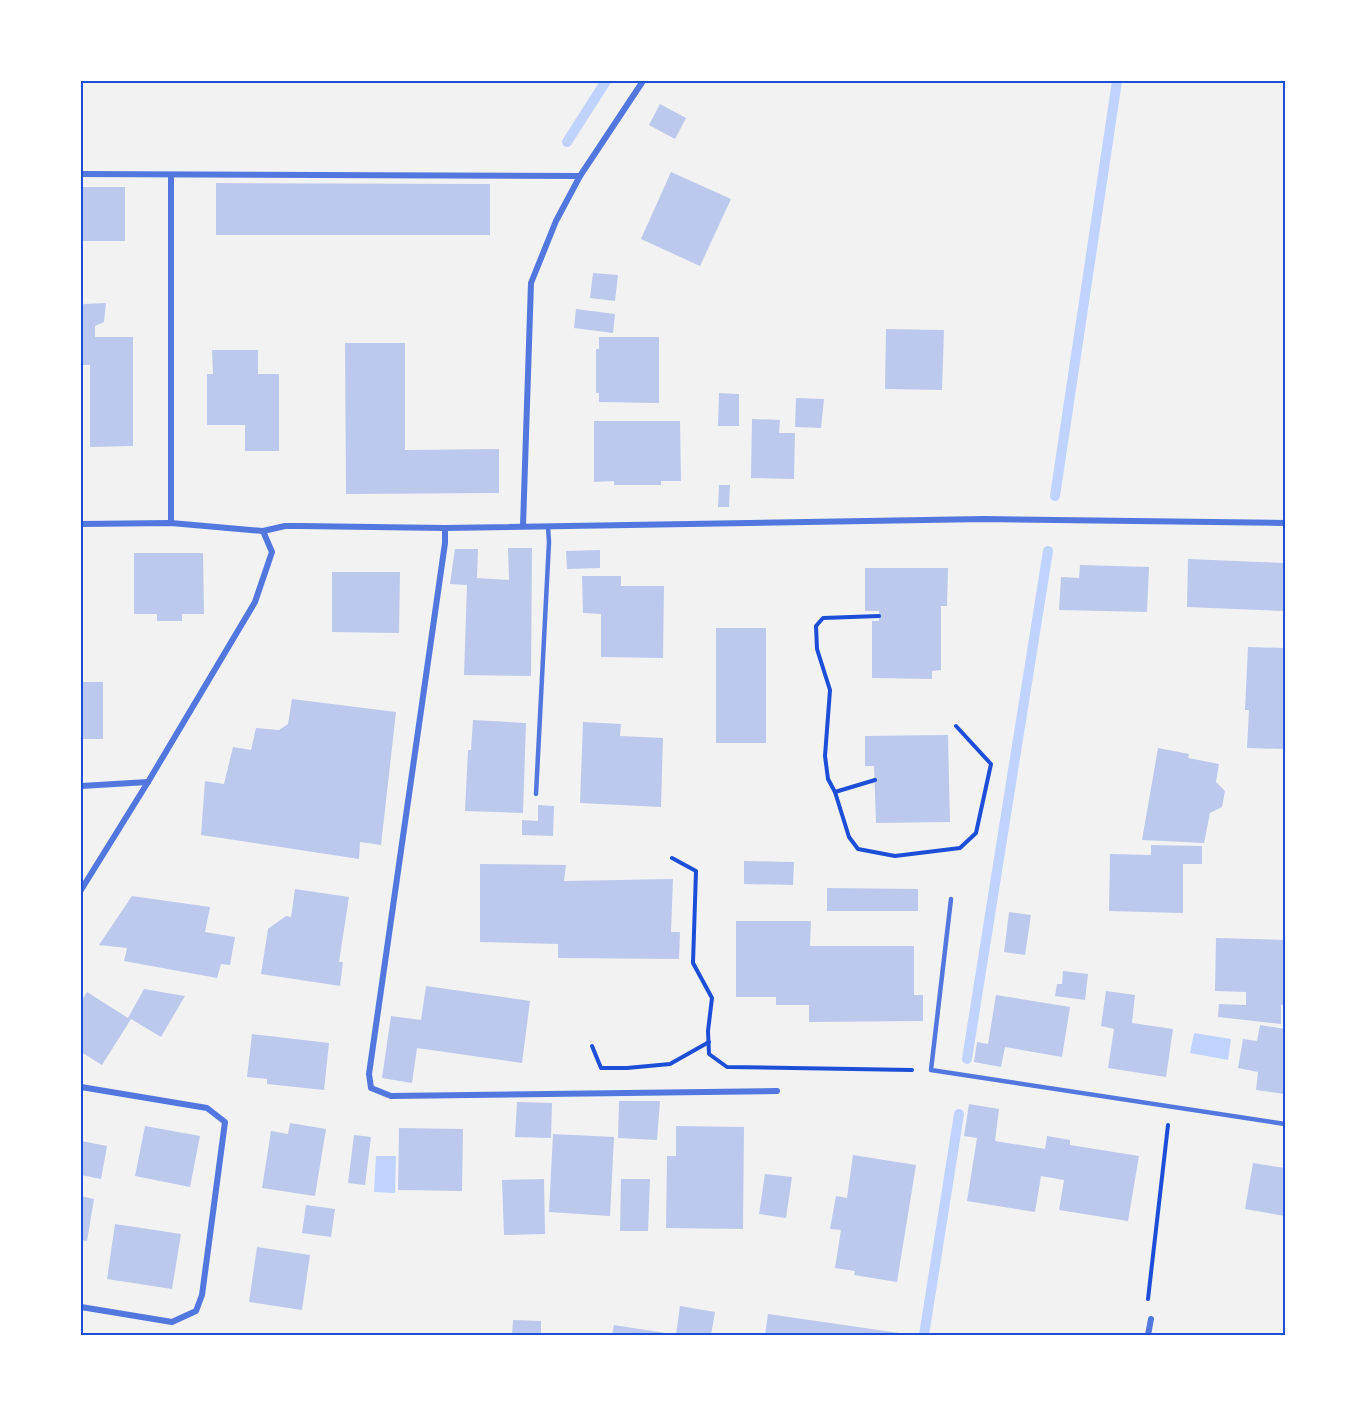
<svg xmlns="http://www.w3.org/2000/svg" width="1366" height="1416" font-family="'Source Sans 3',sans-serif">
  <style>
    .water { fill: #bfd3fe }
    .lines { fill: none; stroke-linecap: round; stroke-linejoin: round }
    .stream { stroke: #bfd3fe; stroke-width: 10 }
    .building { fill: #bdc9ec }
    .path { stroke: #1d4ed8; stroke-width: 4 }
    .service { stroke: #5277de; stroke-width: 4.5 }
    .minor { stroke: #5277de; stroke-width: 6 }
    .neatline { fill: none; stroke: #1d4ed8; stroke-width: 2 }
  </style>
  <rect width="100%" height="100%" fill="#f2f2f2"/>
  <g class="water">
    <polygon points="1194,1033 1231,1039 1228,1060 1190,1053"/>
    <polygon points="376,1156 396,1156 395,1193 374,1192"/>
  </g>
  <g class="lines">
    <g class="stream">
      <polyline points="567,142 606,81"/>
      <polyline points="1055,496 1117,81"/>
      <polyline points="967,1059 1048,551"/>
      <polyline points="924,1335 959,1114"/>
    </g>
  </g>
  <g class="building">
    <polygon points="660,104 686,118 675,139 649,125"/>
    <polygon points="671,172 731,199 700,266 641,239"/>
    <polygon points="216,183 490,184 490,235 216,235"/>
    <rect x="81" y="187" width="44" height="54"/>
    <polygon points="593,273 618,275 615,301 590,298"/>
    <polygon points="106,303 104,322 95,326 95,337 133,337 133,446 90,447 90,365 81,365 81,307 84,304"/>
    <polygon points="576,309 615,314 613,333 574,328"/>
    <polygon points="886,329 944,330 942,390 885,389"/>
    <polygon points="599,337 659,337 659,403 599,402 599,393 596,393 596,349 599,349"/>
    <polygon points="345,343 405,343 405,450 499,449 499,493 346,494"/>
    <polygon points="212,350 258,350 258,374 279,374 279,451 245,451 245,425 207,425 207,374 213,374"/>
    <polygon points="719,393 739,394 739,426 718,426"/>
    <polygon points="796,398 824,399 821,428 795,427"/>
    <polygon points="752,419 780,420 779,433 795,433 794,479 751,478"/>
    <polygon points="594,421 680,421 681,481 661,481 661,485 614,485 614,481 594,482"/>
    <polygon points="719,485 730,485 729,507 718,507"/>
    <polygon points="508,548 532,548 531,676 464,675 467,585 450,584 455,549 478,549 477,578 509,580"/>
    <polygon points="600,550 600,568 567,569 566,551"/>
    <polygon points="134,553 203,553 204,614 182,614 182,621 157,621 157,614 134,614"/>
    <polygon points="1188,559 1285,563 1285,611 1187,607"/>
    <polygon points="1080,565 1149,567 1147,612 1059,610 1061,577 1079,578"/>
    <polygon points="865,568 948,568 947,606 941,606 941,670 932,671 932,679 872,678 872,621 879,621 879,611 865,611"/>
    <polygon points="332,572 400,572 399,633 332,632"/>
    <polygon points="582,576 621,576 621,586 664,586 663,658 601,657 601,614 583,613"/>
    <rect x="716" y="628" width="50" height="115"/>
    <polygon points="1248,647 1285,648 1285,749 1247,748 1249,710 1245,710"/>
    <rect x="81" y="682" width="22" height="57"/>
    <polygon points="292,699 396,712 381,845 360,842 359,859 201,835 205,781 224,784 233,747 251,750 256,728 279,730 288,724"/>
    <polygon points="473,720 526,723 523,813 465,811 468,750 471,750"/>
    <polygon points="583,722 621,724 620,736 663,738 661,807 580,803"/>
    <polygon points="948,735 950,822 876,823 874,766 865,766 865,736"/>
    <polygon points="1158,748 1189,754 1188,758 1219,764 1216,782 1225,791 1222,807 1210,813 1204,843 1142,840"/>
    <polygon points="538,805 554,806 553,836 522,835 522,820 538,821"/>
    <polygon points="1151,845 1202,846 1202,864 1183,864 1183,913 1109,911 1110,854 1151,855"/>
    <polygon points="744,861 794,862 793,885 744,884"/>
    <polygon points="480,864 566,865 564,881 673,879 671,932 680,932 679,959 558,958 558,944 480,942"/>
    <polygon points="827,888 918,889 918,911 827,911"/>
    <polygon points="295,889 349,897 339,962 343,962 340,986 261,974 268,929 286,916 291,917"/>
    <polygon points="132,896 210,907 205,932 235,937 230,965 221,964 217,978 124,961 127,948 99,945"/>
    <polygon points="1009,912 1031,915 1025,955 1004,952"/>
    <polygon points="736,921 811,921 810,946 914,946 914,995 923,995 923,1021 809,1022 809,1005 776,1005 776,997 736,997"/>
    <polygon points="1216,938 1285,940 1285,1005 1281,1005 1281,1024 1218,1017 1219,1004 1246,1005 1246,992 1215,991"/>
    <polygon points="1063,971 1088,974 1085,1000 1055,996 1057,984 1062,984"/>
    <polygon points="426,986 530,1001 522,1063 417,1048 412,1083 382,1078 391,1016 421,1020"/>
    <polygon points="144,989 185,996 161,1037 131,1019 102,1065 81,1052 81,1002 87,992 128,1018"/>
    <polygon points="1106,991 1135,995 1132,1023 1173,1029 1166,1077 1108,1068 1114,1029 1101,1026"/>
    <polygon points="996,995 1070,1007 1062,1057 1005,1047 1001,1067 974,1062 977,1042 988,1044"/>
    <polygon points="1260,1025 1285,1029 1285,1094 1256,1090 1258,1072 1238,1068 1243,1039 1257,1041"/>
    <polygon points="252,1034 329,1043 324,1090 267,1084 267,1079 247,1077"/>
    <polygon points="619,1101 660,1101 657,1140 618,1138"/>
    <polygon points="517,1102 552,1103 551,1138 515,1137"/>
    <polygon points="969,1104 999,1109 995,1141 1045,1149 1047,1136 1070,1140 1070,1145 1139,1156 1128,1221 1059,1210 1064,1180 1041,1176 1035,1212 967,1201 977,1138 964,1136"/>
    <polygon points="290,1123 326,1129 315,1196 262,1188 271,1131 288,1134"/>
    <polygon points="145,1126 200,1136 190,1187 135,1176"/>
    <polygon points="676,1126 744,1127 743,1229 666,1228 667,1156 676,1156"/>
    <polygon points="399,1128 463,1129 462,1191 398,1190"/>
    <polygon points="553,1134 614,1137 610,1216 549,1212"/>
    <polygon points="354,1135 371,1137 365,1185 348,1183"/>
    <polygon points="81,1141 107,1146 101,1179 81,1175"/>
    <polygon points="853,1155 916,1165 897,1282 854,1275 855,1271 835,1268 841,1230 830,1229 836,1196 847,1198"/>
    <polygon points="1253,1163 1285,1168 1285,1216 1245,1209"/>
    <polygon points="765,1174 792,1177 786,1218 759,1214"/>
    <polygon points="544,1179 545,1234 504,1235 502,1180"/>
    <polygon points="621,1179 650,1179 648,1231 620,1231"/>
    <polygon points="81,1196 94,1199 87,1241 81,1240"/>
    <polygon points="306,1205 335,1209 331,1237 302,1233"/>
    <polygon points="115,1224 181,1234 172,1289 107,1279"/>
    <polygon points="257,1247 310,1255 302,1310 249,1302"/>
    <polygon points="680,1306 715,1312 711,1335 676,1335"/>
    <polygon points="768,1314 906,1334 906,1335 765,1335"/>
    <polygon points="513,1320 541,1321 541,1335 512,1335"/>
    <polygon points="614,1325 672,1334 672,1335 612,1335"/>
  </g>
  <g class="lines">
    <g class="path">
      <polyline points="875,780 835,792 828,779 825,756 830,690 817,649 816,626 823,618 879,616"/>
      <polyline points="835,792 849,837 858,849 895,856 960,848 976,833 991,764 956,726"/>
      <polyline points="672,858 696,871 693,963 712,998 708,1031 709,1054 727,1067 912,1070"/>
      <polyline points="592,1046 601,1068 627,1068 670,1064 709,1042"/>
      <polyline points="1148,1299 1168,1125"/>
    </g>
    <g class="service">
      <polyline points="536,794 549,542 548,527"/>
      <polyline points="951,899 931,1070 1285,1124"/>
    </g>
    <g class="minor">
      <polyline points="81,174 580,176"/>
      <polyline points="171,175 171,523"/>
      <polyline points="81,524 171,523 263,531 285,526 300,526 445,528 984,519 1285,523"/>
      <polyline points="523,526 531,283 556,221 580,176 643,81"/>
      <polyline points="445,528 445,543 369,1074 371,1088 391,1096 777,1091"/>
      <polyline points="81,786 148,782"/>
      <polyline points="81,890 148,782 255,602 272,552 263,531"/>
      <polyline points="81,1087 207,1108 225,1122 202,1295 196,1311 172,1322 81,1307"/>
      <polyline points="1148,1335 1151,1319"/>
    </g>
  </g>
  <rect width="1366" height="1416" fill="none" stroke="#ffffff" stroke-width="165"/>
  <rect x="82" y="82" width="1202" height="1252" class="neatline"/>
</svg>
